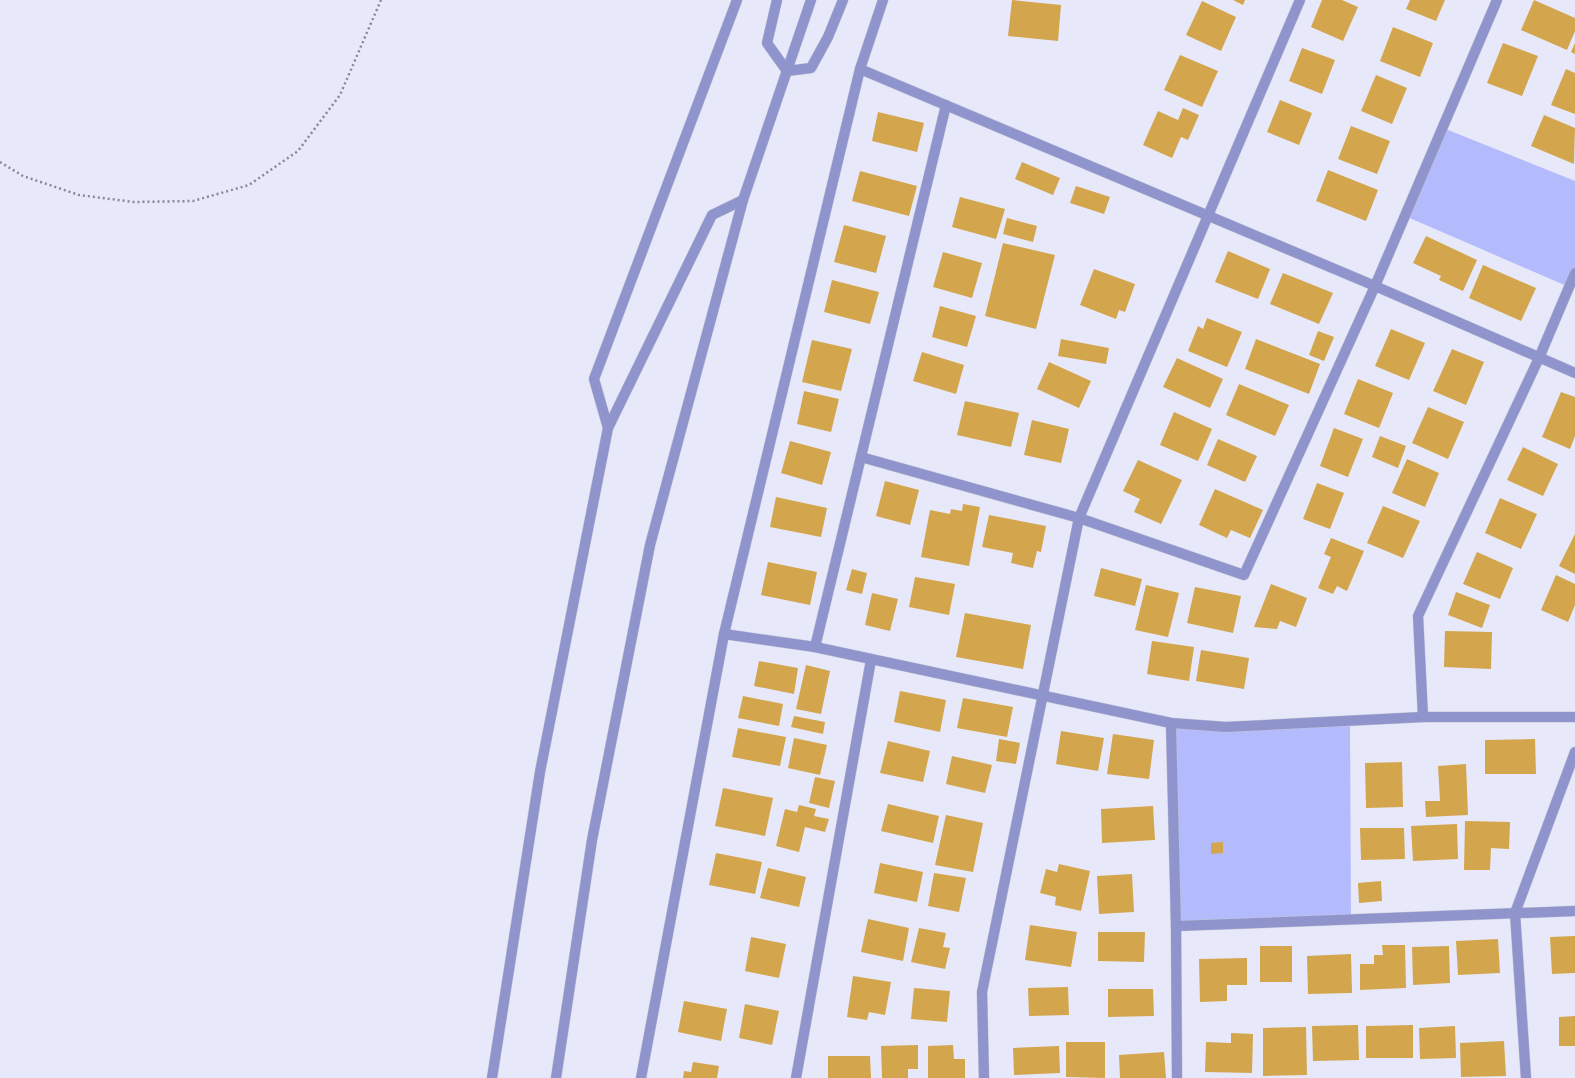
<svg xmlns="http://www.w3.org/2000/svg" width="1575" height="1078" font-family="Raleway,sans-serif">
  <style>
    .green { fill: #b4bbfd }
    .building { fill: #d3a54c }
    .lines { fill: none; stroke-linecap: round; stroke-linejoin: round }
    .minor-casing { stroke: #c2c4d4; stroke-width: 11 }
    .path { stroke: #868894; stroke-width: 2.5; stroke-dasharray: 2 3; stroke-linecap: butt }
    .minor { stroke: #8f95cc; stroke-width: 10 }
  </style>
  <rect width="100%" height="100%" fill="#e7e9fb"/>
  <g class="green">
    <polygon points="1443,128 1575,181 1575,273 1569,287 1405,216"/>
    <polygon points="1350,721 1351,919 1176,926 1171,723"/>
  </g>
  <g class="building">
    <polygon points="1012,0 1061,5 1058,41 1008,36"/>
    <polygon points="1233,0 1245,0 1243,5"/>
    <polygon points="1322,0 1342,0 1358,7 1343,41 1311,27"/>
    <polygon points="1410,0 1445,0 1436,21 1406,9"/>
    <polygon points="1534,0 1575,18 1575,31 1567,50 1521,30"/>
    <polygon points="1202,1 1236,17 1221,51 1186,35"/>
    <polygon points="1393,27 1433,43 1420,77 1380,61"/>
    <polygon points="1503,43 1538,56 1522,96 1487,83"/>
    <polygon points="1575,43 1575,54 1571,52"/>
    <polygon points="1302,48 1335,60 1322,94 1289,81"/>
    <polygon points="1180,55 1218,71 1202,107 1164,90"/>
    <polygon points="1566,69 1575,73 1575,114 1551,105"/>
    <polygon points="1376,75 1407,88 1392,124 1361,111"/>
    <polygon points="1280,100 1312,113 1299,145 1267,132"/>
    <polygon points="1183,108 1199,115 1188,140 1181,137 1172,158 1143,145 1158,111 1178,120"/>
    <polygon points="878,112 924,123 917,152 872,141"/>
    <polygon points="1544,115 1575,128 1574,164 1531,146"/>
    <polygon points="1351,126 1390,141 1377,174 1338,159"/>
    <polygon points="1022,162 1060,178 1053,195 1015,179"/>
    <polygon points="1328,170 1378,190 1366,221 1316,201"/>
    <polygon points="860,171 917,186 909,216 852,201"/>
    <polygon points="1076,186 1110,197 1104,214 1070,203"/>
    <polygon points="960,197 1005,209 996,239 952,227"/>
    <polygon points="1007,218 1037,226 1033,242 1003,234"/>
    <polygon points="844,225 886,236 876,273 834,262"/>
    <polygon points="1426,236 1477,260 1463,291 1439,280 1441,276 1413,263"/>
    <polygon points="1003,243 1055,255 1036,329 985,316"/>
    <polygon points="1228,251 1270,269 1258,299 1215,282"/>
    <polygon points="943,252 982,263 972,298 933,287"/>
    <polygon points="1483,265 1536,288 1521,321 1469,298"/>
    <polygon points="1094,269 1135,284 1125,312 1119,310 1116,319 1080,305"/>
    <polygon points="1283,273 1333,293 1319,324 1270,304"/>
    <polygon points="832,280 879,292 870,324 824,312"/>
    <polygon points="940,306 976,316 967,347 932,337"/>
    <polygon points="1207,318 1242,332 1227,367 1188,351 1198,326 1203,329"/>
    <polygon points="1391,329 1425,343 1409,380 1375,366"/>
    <polygon points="1318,331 1334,337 1324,361 1309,355"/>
    <polygon points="1061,339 1109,348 1106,364 1058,356"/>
    <polygon points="1256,339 1320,364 1309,394 1245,369"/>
    <polygon points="812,340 852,349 841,391 802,382"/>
    <polygon points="1452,349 1484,362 1466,405 1433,391"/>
    <polygon points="922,352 964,365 956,394 913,381"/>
    <polygon points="1177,358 1223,379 1210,408 1163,387"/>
    <polygon points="1049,362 1091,381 1079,408 1037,389"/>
    <polygon points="1358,379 1393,393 1379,428 1344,414"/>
    <polygon points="1239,384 1289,405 1275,436 1226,415"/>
    <polygon points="804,391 839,399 831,432 797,424"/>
    <polygon points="1561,392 1575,397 1575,436 1570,449 1542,437"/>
    <polygon points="965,401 1019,413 1011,447 957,435"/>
    <polygon points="1428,407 1464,422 1448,459 1412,443"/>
    <polygon points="1174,412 1212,429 1198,461 1160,445"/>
    <polygon points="1032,420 1069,429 1061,463 1024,455"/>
    <polygon points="1334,428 1363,439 1348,477 1320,466"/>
    <polygon points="1380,436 1406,446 1398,468 1372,457"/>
    <polygon points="1218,439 1257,456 1245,482 1207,465"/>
    <polygon points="790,441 831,452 822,485 781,473"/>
    <polygon points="1523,447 1558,464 1543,496 1507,480"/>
    <polygon points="1407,459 1439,473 1425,507 1392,493"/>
    <polygon points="1138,460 1182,480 1161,524 1134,512 1140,499 1123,491"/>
    <polygon points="885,481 919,490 910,525 876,516"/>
    <polygon points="1317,483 1344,493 1330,529 1303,519"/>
    <polygon points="1215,489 1263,510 1250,538 1231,530 1227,538 1199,525"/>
    <polygon points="776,497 827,508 821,537 770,527"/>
    <polygon points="1500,498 1537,514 1521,549 1485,533"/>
    <polygon points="963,504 980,507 969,566 921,557 930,510 950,514 951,509 962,511"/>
    <polygon points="1383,506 1420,521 1403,558 1367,543"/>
    <polygon points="989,515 1046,526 1041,552 1037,551 1033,568 1011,563 1013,553 982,547"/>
    <polygon points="1575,534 1575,574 1559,566"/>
    <polygon points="1331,538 1364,551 1347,591 1337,586 1333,594 1318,588 1331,557 1324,554"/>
    <polygon points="1477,552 1513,568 1500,599 1463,584"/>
    <polygon points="768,562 817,572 810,605 761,595"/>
    <polygon points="1101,568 1142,579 1135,606 1094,596"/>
    <polygon points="852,569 867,573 862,594 846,590"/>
    <polygon points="1556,575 1575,584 1575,605 1568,622 1541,610"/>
    <polygon points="915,577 955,584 949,615 909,607"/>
    <polygon points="1271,584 1307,598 1296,627 1280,621 1277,629 1254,627"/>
    <polygon points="1146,585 1179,593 1168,637 1135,630"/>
    <polygon points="1195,587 1241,596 1233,633 1187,623"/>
    <polygon points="1456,592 1490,605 1482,628 1448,615"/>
    <polygon points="872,593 898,599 890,631 865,625"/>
    <polygon points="965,613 1031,625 1023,669 956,657"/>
    <polygon points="1445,631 1492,632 1491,669 1444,667"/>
    <polygon points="1152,641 1194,647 1189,681 1147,674"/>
    <polygon points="1201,650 1249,658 1244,689 1196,681"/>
    <polygon points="759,661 798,668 794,694 754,686"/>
    <polygon points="806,665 830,671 821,714 796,709"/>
    <polygon points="900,691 946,700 940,732 894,722"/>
    <polygon points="743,696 783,704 779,726 738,718"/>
    <polygon points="963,698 1013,707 1007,737 957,728"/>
    <polygon points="794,716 825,722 823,734 791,727"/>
    <polygon points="738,728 786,737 780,766 732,757"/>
    <polygon points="1061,731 1104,738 1098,771 1056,764"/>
    <polygon points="1113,734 1154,740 1149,779 1107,774"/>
    <polygon points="794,738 827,745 820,775 788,768"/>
    <polygon points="999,739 1020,743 1016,764 996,761"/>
    <polygon points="1535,739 1536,774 1485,774 1485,740"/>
    <polygon points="888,741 930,751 923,782 880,773"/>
    <polygon points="952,756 992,765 985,793 946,784"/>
    <polygon points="1402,762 1403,807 1366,808 1365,763"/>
    <polygon points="1466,764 1468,815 1426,817 1425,801 1440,801 1438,766"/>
    <polygon points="815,777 835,781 829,808 809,803"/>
    <polygon points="723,788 773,798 765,836 715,826"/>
    <polygon points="888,804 939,816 933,843 881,831"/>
    <polygon points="799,805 816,809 814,816 829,819 825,832 805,827 799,852 776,846 785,809 797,812"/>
    <polygon points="1153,806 1155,840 1102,843 1101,809"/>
    <polygon points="946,815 983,823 973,872 935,865"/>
    <polygon points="1465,821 1510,822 1509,849 1491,848 1490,870 1464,870"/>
    <polygon points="1457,824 1458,859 1413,861 1411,826"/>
    <polygon points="1360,828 1404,828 1405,859 1361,860"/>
    <polygon points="1223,842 1223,853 1211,854 1211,843"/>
    <polygon points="716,853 762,862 755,894 709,885"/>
    <polygon points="880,863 923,872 917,902 874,893"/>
    <polygon points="1059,864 1090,871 1081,911 1055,905 1056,897 1040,893 1046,869 1057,872"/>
    <polygon points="768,868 806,877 799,907 760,898"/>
    <polygon points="934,873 966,878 959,912 928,906"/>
    <polygon points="1132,874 1134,912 1099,914 1097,876"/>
    <polygon points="1381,881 1382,901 1359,903 1358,883"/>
    <polygon points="868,919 909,928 903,961 861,952"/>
    <polygon points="1030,925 1077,932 1071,967 1025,960"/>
    <polygon points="919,928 946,933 943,947 950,948 945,969 911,962"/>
    <polygon points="1098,932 1145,932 1144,962 1098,961"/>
    <polygon points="1575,936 1575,973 1552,974 1550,937"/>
    <polygon points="751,937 786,944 779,978 745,971"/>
    <polygon points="1498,939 1500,973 1458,975 1456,941"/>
    <polygon points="1382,945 1405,945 1406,988 1360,990 1360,964 1374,964 1374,955 1383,955"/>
    <rect x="1260" y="946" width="32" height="36"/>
    <polygon points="1449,946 1450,983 1413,985 1412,947"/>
    <polygon points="1351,954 1352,993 1308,994 1307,956"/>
    <polygon points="1247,958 1247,985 1227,985 1227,1001 1200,1002 1199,959"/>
    <polygon points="853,976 891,982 885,1015 869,1012 867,1020 847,1017"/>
    <polygon points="1068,987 1069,1015 1029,1016 1028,988"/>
    <polygon points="914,988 950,991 947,1022 911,1019"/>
    <polygon points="1108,989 1153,989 1154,1016 1108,1017"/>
    <polygon points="684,1001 727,1009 721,1041 678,1032"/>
    <polygon points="745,1004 779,1011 772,1045 739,1038"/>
    <polygon points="1575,1016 1575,1046 1559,1046 1559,1017"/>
    <polygon points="1358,1025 1359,1060 1313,1061 1312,1026"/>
    <polygon points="1413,1025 1413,1058 1366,1058 1366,1026"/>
    <polygon points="1455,1026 1456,1058 1420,1059 1419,1028"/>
    <polygon points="1306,1027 1307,1075 1263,1076 1263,1028"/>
    <polygon points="1231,1033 1253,1034 1252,1073 1205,1072 1206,1042 1231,1043"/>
    <polygon points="1504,1041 1506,1076 1461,1077 1460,1043"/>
    <polygon points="1066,1042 1105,1042 1105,1078 1066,1077"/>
    <polygon points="918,1045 918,1069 908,1069 908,1078 882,1078 881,1046"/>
    <polygon points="953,1045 954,1059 965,1059 965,1078 928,1078 928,1046"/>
    <polygon points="1059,1046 1060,1073 1014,1075 1013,1048"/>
    <polygon points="1164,1052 1166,1078 1120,1078 1119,1055"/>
    <polygon points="828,1056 870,1056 871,1078 828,1078"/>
    <polygon points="693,1062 719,1066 717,1078 683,1078 684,1071 691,1072"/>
  </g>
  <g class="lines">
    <defs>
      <g id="minor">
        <polyline points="777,0 767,43 787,71 811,68 828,37 843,0"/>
        <polyline points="860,69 1375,286 1575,373"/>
        <polyline points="608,428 594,379 737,0"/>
        <polyline points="861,457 1079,518 1244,575 1375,286 1497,0"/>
        <polyline points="724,634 815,647 1171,723 1226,727 1423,717 1575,717"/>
        <polyline points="815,647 946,105"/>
        <polyline points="1423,717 1418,616 1539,358 1575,273"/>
        <polyline points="1171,723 1176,926 1177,1078"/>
        <polyline points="1176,926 1575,911"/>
        <polyline points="492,1078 540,772 608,428 712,215 743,200"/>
        <polyline points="556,1078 592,840 650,545 743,200 811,0"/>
        <polyline points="641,1078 724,634 860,69 883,0"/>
        <polyline points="796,1078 871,660"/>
        <polyline points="984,1078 982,992 1079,518 1300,0"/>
        <polyline points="1526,1078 1515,913 1575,752"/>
      </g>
    </defs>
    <use href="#minor" class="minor-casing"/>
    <polyline class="path" points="0,162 23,176 79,195 134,202 193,201 249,185 298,151 340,95 381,0"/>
    <use href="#minor" class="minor"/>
  </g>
</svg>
